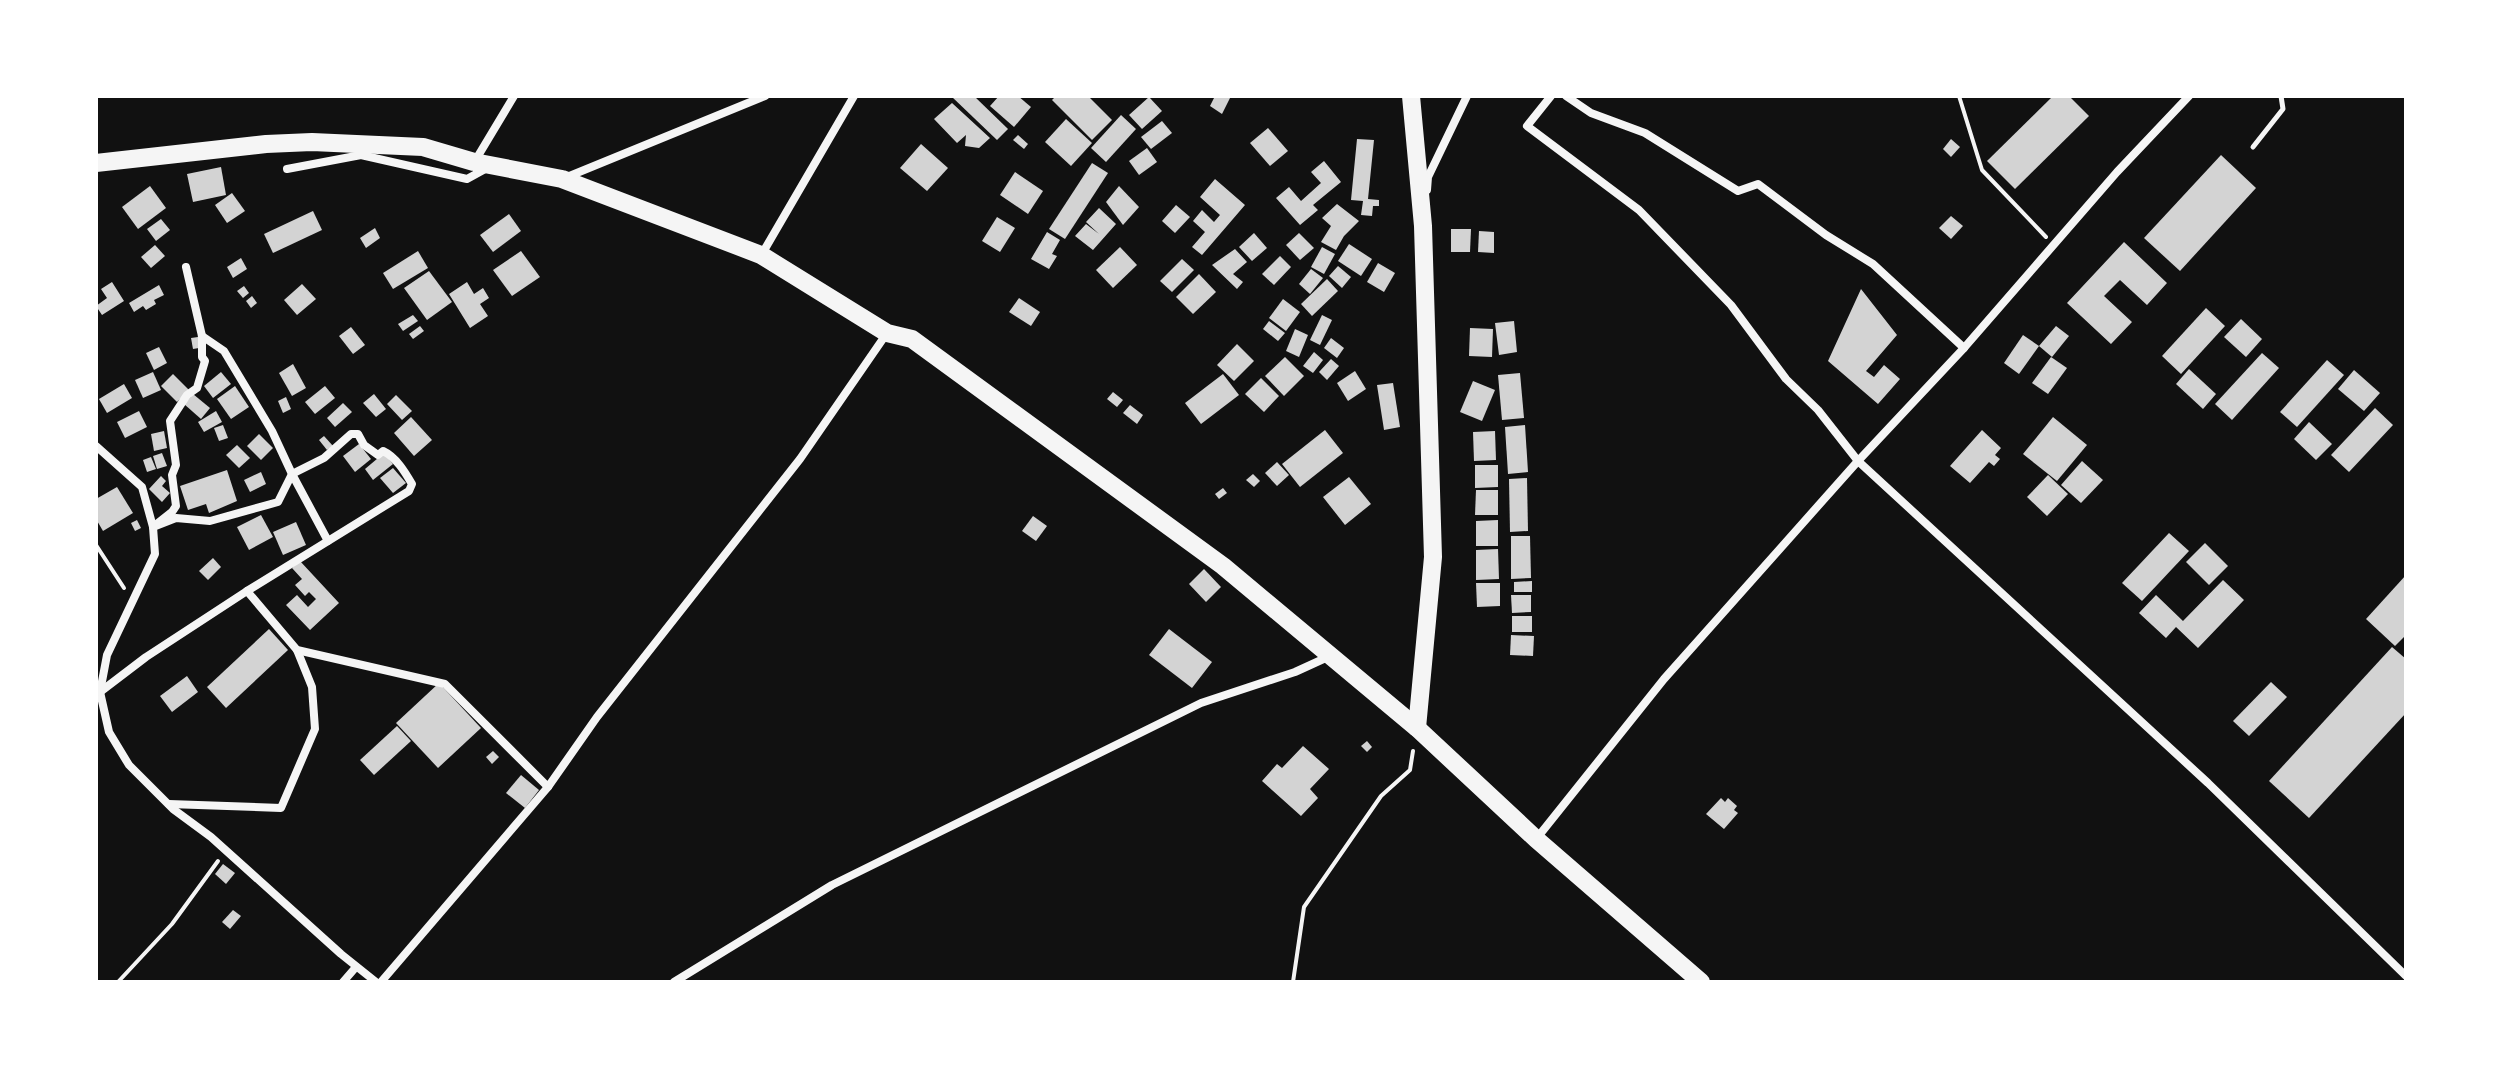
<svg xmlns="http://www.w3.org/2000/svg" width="2502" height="1078" font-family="Barlow,sans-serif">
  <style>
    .building { fill: #d3d3d3 }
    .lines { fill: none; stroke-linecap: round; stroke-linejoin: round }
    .path { stroke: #f5f5f5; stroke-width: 4 }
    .service { stroke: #f5f5f5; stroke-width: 5 }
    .minor { stroke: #f5f5f5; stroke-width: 8 }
    .primary { stroke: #f5f5f5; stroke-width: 18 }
    .trunk { stroke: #f5f5f5; stroke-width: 18 }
  </style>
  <rect width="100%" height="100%" fill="#111"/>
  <g class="building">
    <polygon points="951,96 974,96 1008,129 997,140"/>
    <polygon points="999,96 1018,96 1031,107 1014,127 990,106"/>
    <polygon points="1056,96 1088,96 1112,120 1092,140 1052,100"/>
    <polygon points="1215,96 1231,96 1222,114 1210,106"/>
    <polygon points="2053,96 2069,96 2089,116 2015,189 1987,161"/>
    <polygon points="1149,97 1162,111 1142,129 1129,115"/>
    <polygon points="952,103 990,138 979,148 965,146 966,135 957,143 934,119"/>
    <polygon points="1121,115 1136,129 1106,162 1091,148"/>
    <polygon points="1066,119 1092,143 1071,166 1045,142"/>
    <polygon points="1162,121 1172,133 1151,149 1141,137"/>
    <polygon points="1268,128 1288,151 1270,166 1250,143"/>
    <polygon points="1018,135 1028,144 1024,149 1013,140"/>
    <polygon points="1357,139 1374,140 1368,199 1379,200 1379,206 1373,206 1372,216 1361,215 1363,201 1351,200"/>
    <polygon points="1951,139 1960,147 1951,157 1943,149"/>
    <polygon points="921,144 948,168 927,191 900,168"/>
    <polygon points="1147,148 1157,162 1139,175 1129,161"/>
    <polygon points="2221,155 2256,188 2180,271 2144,238"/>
    <polygon points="1324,161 1341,182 1313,205 1318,210 1300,225 1276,198 1289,187 1301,201 1321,183 1311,172"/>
    <polygon points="1092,163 1108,173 1065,239 1049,229"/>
    <polygon points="221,167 226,195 193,202 187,174"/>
    <polygon points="1015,172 1043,191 1028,214 1000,195"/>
    <polygon points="1215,179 1245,205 1202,255 1192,247 1205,232 1193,221 1202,210 1214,222 1220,215 1200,197"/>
    <polygon points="150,186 166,208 138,229 122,207"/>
    <polygon points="1119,186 1139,207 1123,225 1106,202"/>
    <polygon points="232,193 245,211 227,223 215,205"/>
    <polygon points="1337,204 1359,221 1344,236 1336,250 1321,242 1331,226 1322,218"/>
    <polygon points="1176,205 1190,217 1175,233 1162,221"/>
    <polygon points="1099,208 1116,224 1093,250 1075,236 1086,224 1099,234 1086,222"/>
    <polygon points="313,211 322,230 273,253 264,234"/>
    <polygon points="509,214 521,231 493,252 480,235"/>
    <polygon points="1951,216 1963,226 1951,239 1939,228"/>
    <polygon points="997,217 1015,228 1000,252 982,241"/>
    <polygon points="161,219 170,230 156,241 147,229"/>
    <polygon points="375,228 380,238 366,248 360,238"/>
    <polygon points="1451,229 1471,229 1470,252 1451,252"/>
    <polygon points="1479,231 1494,232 1494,253 1478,252"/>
    <polygon points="1047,232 1060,240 1052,254 1057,256 1049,269 1031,259"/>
    <polygon points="1254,233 1267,248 1252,261 1239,247"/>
    <polygon points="1299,233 1314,248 1300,260 1286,245"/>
    <polygon points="2124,242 2167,283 2147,305 2120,280 2104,296 2132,322 2111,344 2067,303"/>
    <polygon points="1349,244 1372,259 1361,276 1338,261"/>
    <polygon points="155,245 165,256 151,268 141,257"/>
    <polygon points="1120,247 1137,265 1113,288 1096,270"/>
    <polygon points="1322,247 1335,254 1324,274 1311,267"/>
    <polygon points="1235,249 1247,262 1233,274 1243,282 1237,289 1212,265"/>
    <polygon points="418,251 428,268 393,289 383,273"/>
    <polygon points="521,251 540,277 512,296 493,270"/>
    <polygon points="1280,256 1291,267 1274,285 1262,274"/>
    <polygon points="241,258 247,269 233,278 227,267"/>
    <polygon points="1182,259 1194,270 1172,292 1160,281"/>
    <polygon points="1378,263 1395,273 1384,292 1367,282"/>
    <polygon points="1338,266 1351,277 1342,288 1329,276"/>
    <polygon points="1311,269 1323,278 1310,294 1299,284"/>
    <polygon points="429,271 452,302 427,320 404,288"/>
    <polygon points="1199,274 1216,292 1193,314 1176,297"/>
    <polygon points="1327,279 1338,291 1312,316 1301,304"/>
    <polygon points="112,282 124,301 102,315 96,306 107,298 101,289"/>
    <polygon points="467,282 474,294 483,288 489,298 480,304 488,316 470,328 449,294"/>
    <polygon points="302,284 316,299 297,315 284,300"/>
    <polygon points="159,285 164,295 154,300 156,304 146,310 143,306 134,312 129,303"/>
    <polygon points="244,286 249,293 243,298 237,291"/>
    <polygon points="1861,289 1897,335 1866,371 1874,377 1884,365 1900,379 1878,404 1828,361"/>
    <polygon points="252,296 257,303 251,308 246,301"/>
    <polygon points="1019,298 1040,312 1031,326 1009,312"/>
    <polygon points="1283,299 1300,312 1286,331 1269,318"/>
    <polygon points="2206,308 2225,326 2181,374 2162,356"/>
    <polygon points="413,315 418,321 403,331 398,324"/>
    <polygon points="1322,315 1332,320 1320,345 1310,340"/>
    <polygon points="2241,319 2262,339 2246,357 2224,337"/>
    <polygon points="1269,321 1285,333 1278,341 1263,329"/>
    <polygon points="1514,321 1517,352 1499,355 1495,323"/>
    <polygon points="420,326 424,331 413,339 409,334"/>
    <polygon points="2056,326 2069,336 2052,357 2039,346"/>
    <polygon points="351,327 365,345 353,354 339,336"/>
    <polygon points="1470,328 1493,329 1492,357 1469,356"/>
    <polygon points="1295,329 1308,335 1299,357 1286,351"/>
    <polygon points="2023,335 2039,346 2019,374 2004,363"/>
    <polygon points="198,337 199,348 193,349 191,338"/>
    <polygon points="1331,338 1344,348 1337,358 1324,348"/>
    <polygon points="1237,344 1254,361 1234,381 1217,365"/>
    <polygon points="159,347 167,363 154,370 146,353"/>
    <polygon points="1314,352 1323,360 1313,373 1303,366"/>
    <polygon points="2262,353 2279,368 2232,420 2215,404"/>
    <polygon points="1285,357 1304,376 1284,396 1265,376"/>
    <polygon points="2051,357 2067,368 2048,394 2032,383"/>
    <polygon points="1331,359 1339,366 1327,380 1319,372"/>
    <polygon points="2327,360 2344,375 2297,427 2280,412"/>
    <polygon points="293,364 306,388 292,396 279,373"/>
    <polygon points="2189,369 2216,394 2203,409 2176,384"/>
    <polygon points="2354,370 2380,393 2364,411 2338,389"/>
    <polygon points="1355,371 1366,389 1348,401 1337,383"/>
    <polygon points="153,372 161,390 143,398 135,380"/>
    <polygon points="221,372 231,384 213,398 204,386"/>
    <polygon points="1520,373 1524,418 1502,420 1498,375"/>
    <polygon points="173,374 189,390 177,402 161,386"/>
    <polygon points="1223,374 1239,395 1201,424 1185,403"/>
    <polygon points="1261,378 1279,396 1264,412 1245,394"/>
    <polygon points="1473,381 1495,390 1482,421 1460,412"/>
    <polygon points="1393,383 1400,427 1384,430 1377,385"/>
    <polygon points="124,384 132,398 107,413 99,399"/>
    <polygon points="235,386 249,407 231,419 217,399"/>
    <polygon points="325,386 335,398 315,414 305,402"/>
    <polygon points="1113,392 1123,400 1117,407 1107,399"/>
    <polygon points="193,394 210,408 201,419 184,404"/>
    <polygon points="374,394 386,409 376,417 363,403"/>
    <polygon points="396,395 412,411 402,420 387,404"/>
    <polygon points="286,397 291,409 283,413 278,401"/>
    <polygon points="343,403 352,412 335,427 327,418"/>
    <polygon points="1130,405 1143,415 1137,424 1123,413"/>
    <polygon points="2375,408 2393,425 2349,472 2331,455"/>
    <polygon points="139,411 147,427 125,438 117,422"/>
    <polygon points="216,411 222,422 204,432 198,422"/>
    <polygon points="411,417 432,440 414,456 394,433"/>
    <polygon points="2053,417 2087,445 2057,481 2023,454"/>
    <polygon points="2309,422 2332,444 2316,460 2294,439"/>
    <polygon points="223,425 228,438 219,441 214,428"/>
    <polygon points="1525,425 1528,472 1508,474 1505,427"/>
    <polygon points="1325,430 1343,453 1300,487 1282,464"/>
    <polygon points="1982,430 2001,448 1995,455 2000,459 1994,466 1989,462 1970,483 1950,466"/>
    <polygon points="164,431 167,448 154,451 151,434"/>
    <polygon points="1495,431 1496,460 1474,461 1473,432"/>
    <polygon points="259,434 273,448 261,460 247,446"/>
    <polygon points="324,436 333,446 327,450 319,440"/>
    <polygon points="359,444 371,459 355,472 343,456"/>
    <polygon points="237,445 250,458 239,468 226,455"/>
    <polygon points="162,453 167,466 157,469 153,456"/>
    <polygon points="384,453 393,464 373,480 365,469"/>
    <polygon points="151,457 156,469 147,472 143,460"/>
    <polygon points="2082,461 2103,480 2081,503 2061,485"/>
    <polygon points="1277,462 1289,475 1277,486 1265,473"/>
    <polygon points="1475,465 1498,465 1498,487 1475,488"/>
    <polygon points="393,468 406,483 393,493 380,478"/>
    <polygon points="227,470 237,501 209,513 206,504 188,510 180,486"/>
    <polygon points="261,472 266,484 250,492 244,480"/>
    <polygon points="1253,474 1260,481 1254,487 1246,480"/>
    <polygon points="2048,475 2068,494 2047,516 2027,497"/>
    <polygon points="161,476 166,481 162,486 170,493 162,502 149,489"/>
    <polygon points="1349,477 1371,504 1345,525 1323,497"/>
    <polygon points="1527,478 1528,531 1510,532 1509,479"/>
    <polygon points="117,487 133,513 103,531 96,519 96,499"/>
    <polygon points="1223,488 1227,493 1219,499 1215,494"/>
    <polygon points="1476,490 1498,490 1498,515 1475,515"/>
    <polygon points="261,515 273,537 249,550 237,527"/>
    <polygon points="1033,516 1047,526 1036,541 1022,531"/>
    <polygon points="137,520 141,528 135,531 131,523"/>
    <polygon points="1498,520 1498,546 1476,546 1476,521"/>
    <polygon points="296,522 306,545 283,555 273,532"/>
    <polygon points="2169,533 2189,551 2142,601 2122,583"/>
    <polygon points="1511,536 1530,536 1531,578 1511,579"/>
    <polygon points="2205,543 2228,566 2209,585 2186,562"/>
    <polygon points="1498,549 1499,579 1476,580 1476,550"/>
    <polygon points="213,558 221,567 208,580 199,571"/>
    <polygon points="300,561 339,603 310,630 286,605 297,595 308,607 316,599 309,592 305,596 295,585 302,579 292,568"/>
    <polygon points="1204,569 1221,587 1206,602 1189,584"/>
    <polygon points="2406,575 2406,635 2395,646 2366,619"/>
    <polygon points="2223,580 2244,600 2198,648 2176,627 2166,638 2139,613 2156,595 2183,621"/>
    <polygon points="1532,581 1532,592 1514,592 1514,582"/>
    <polygon points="1476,583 1500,583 1500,606 1477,607"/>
    <polygon points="1511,595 1531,595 1531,612 1512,613"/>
    <rect x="1512" y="616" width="20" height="16"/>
    <polygon points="269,629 288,650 226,708 207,687"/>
    <polygon points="1169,629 1212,662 1192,688 1149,655"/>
    <polygon points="1511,635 1534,636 1533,656 1510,655"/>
    <polygon points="2392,647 2406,659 2406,713 2309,818 2269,781"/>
    <polygon points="187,676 198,692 172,712 160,696"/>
    <polygon points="2271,682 2287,697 2249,736 2233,721"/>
    <polygon points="439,683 481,728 438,768 396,723"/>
    <polygon points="397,726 411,741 374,775 360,760"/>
    <polygon points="1367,741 1372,747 1367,752 1361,746"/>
    <polygon points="1303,746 1329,769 1310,789 1318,798 1301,816 1262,781 1277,764 1282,768"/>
    <polygon points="493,751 499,757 492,764 486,757"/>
    <polygon points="521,775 539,790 525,808 506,793"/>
    <polygon points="1721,798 1725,802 1728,798 1737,806 1734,810 1738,813 1724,829 1706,814"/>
    <polygon points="223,864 235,873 226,884 215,874"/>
    <polygon points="233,910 241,916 230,929 222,922"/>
  </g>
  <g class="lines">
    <g class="path">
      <polyline points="1959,96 1982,170 2046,237"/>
      <polyline points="96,545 124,588"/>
      <polyline points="118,982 172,924 218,861"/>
      <polyline points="1293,982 1304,907 1381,796 1410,770 1413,751"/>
    </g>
    <polyline class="service" points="2253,147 2283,109 2281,96"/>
    <g class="minor">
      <polyline points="1551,96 1527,126 1639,210 1731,305 1786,379 1818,410 1858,461 2208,783 2406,976"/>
      <polyline points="1566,96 1591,113 1645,133 1738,191 1758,184 1826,235 1873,264 1964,348"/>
      <polyline points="475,161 514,96"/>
      <polyline points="287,169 361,155 467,179 487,168"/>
      <polyline points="567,177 765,96"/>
      <polyline points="1427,190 1428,177 1467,96"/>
      <polyline points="762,254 854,96"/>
      <polyline points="186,267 202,336 202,357 205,361 197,388 187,395 170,421 176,465 172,475 176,506 172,512 153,527 155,554 107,655 100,692 109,732 129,765 173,809 211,837 341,954 376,982"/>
      <polyline points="202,336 224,351 272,431 292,474 328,541"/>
      <path d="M96,446L142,487L153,527L176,518L210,521L278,502L292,474L324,458L351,434H358L364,445L378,455L383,451C396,457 405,472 412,484L409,491L247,591L297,650L445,684L548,787L597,717L800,459L887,333"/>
      <polyline points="100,692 146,657 247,591"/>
      <polyline points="169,804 281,808 315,729 312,687 297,650"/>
      <polyline points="1537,838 1664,679 1858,461 1964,348 2117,172 2189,96"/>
      <polyline points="343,982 356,967"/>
      <polyline points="381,982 548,787"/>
      <polyline points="674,982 832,885 1201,703 1295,672 1330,656"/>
    </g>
    <polyline class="primary" points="1411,96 1423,226 1433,557 1417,728"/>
    <polyline class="trunk" points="96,163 266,144 312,142 423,147 474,162 562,179 761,255 887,333 912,339 1223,566 1417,728 1536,839 1701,982"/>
  </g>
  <rect width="2502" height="1078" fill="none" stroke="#ffffff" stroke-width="196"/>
</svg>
